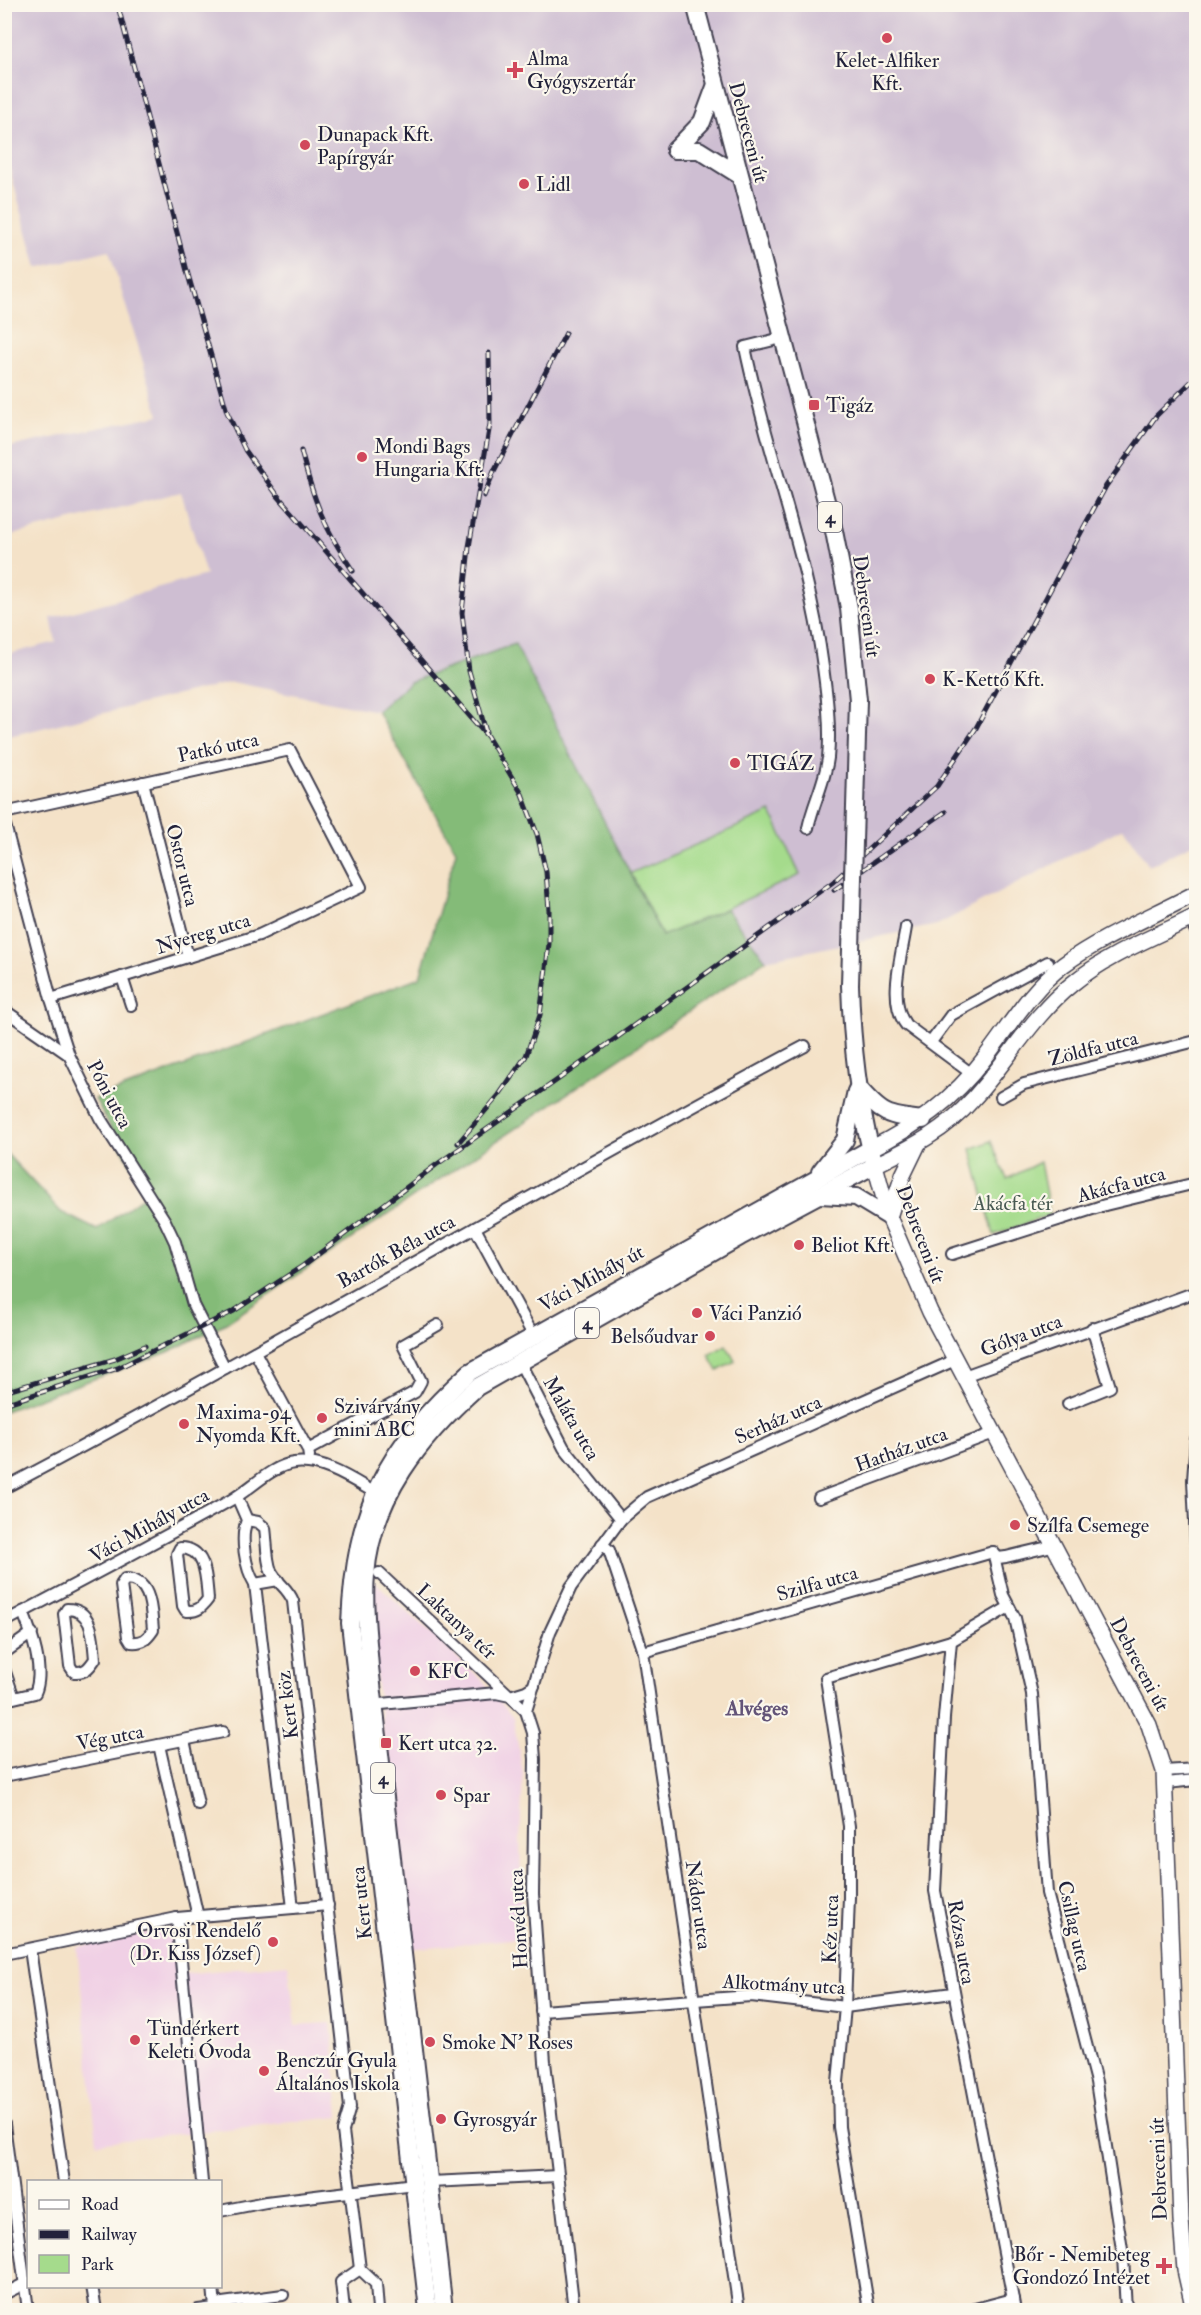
<svg xmlns="http://www.w3.org/2000/svg" width="1201" height="2315" font-family="'IM FELL Double Pica',serif">
  <style>
    .built { fill: #f0d0e5 }
    .industrial { fill: #cebed2 }
    .green { fill: #a5db8c; stroke: #647e64; stroke-width: 1.5 }
    .forest { fill: #84bb78; stroke: #536e5a; stroke-width: 1.5 }
    .lines { fill: none; stroke-linecap: round; stroke-linejoin: round }
    .street-casing { stroke: #423f50; stroke-width: 14 }
    .secondary-casing { stroke: #423f50; stroke-width: 18 }
    .primary-casing { stroke: #423f50; stroke-width: 20 }
    .street { stroke: #fff; stroke-width: 10 }
    .secondary { stroke: #fff; stroke-width: 15 }
    .primary { stroke: #fff; stroke-width: 16 }
    .rail-casing { stroke: #22223b; stroke-width: 5 }
    .rail { stroke: #fbf7ec; stroke-width: 3; stroke-dasharray: 9; stroke-linecap: butt }
    .primary-bridge-casing { stroke: #423f50; stroke-width: 20; stroke-linecap: butt }
    .primary-bridge { stroke: #fff; stroke-width: 16 }
    .poi-dot { fill: #d1495b; stroke: #fbf7ec; stroke-width: 2 }
    .labels { text-anchor: middle; stroke-width: 4.5; stroke-linejoin: round; paint-order: stroke }
    .shield { fill: #fbf7ec; stroke: #636270; stroke-width: 1.5 }
    .shield-label { font-size: 18px; font-weight: bold; fill: #22223b }
    .poi-label { font-size: 20px; fill: #22223b; stroke: #fbf7ec; text-anchor: start }
    .street-label { font-size: 20px; fill: #22223b; stroke: #fbf7ec }
    .park-label { font-size: 20px; fill: #495a53; stroke: #fbf7ec }
    .neighbourhood-label { font-size: 21px; font-weight: bold; fill: #635478; stroke: #fbf7ec }
  </style>
  <rect width="100%" height="100%" fill="#fbf7ec"/>
  <filter id="ink" filterUnits="userSpaceOnUse"><feTurbulence type="fractalNoise" baseFrequency=".0167" numOctaves="2"/><feDisplacementMap in="SourceGraphic" scale="12" xChannelSelector="R" yChannelSelector="G"/><feConvolveMatrix kernelMatrix="1 2 1 2 8 2 1 2 1" color-interpolation-filters="sRGB"/></filter>
  <filter id="wash" filterUnits="userSpaceOnUse"><feTurbulence type="fractalNoise" baseFrequency=".008" numOctaves="4" result="noise"/><feDisplacementMap in="SourceGraphic" scale="24" xChannelSelector="R" yChannelSelector="G"/><feGaussianBlur stdDeviation="1.35" result="paint"/><feColorMatrix in="noise" values="0 0 0 0 0 0 0 0 0 0 0 0 0 0 0 0 0 1.4 0 .05"/><feComposite in="paint" operator="in"/></filter>
  <g filter="url(#wash)">
    <rect width="100%" height="100%" fill="#f4e2c8"/>
    <g class="built">
      <polygon points="374,1581 484,1682 513,1718 523,1773 520,1838 522,1938 408,1949 370,1625"/>
      <polygon points="173,1927 193,2132 97,2143 77,1947"/>
      <polygon points="288,1964 296,2025 331,2023 339,2117 198,2132 182,1974"/>
    </g>
    <polygon class="industrial" points="5,5 1196,5 1196,842 1149,866 1123,828 937,925 766,960 726,909 663,937 515,644 410,682 377,711 232,682 5,737 5,655 56,642 51,618 206,575 181,492 5,537 5,448 159,415 109,250 37,268 5,152"/>
    <g class="green">
      <polygon points="771,812 800,875 663,937 631,873"/>
      <polygon points="991,1141 1007,1179 1040,1162 1050,1215 994,1235 971,1149"/>
      <polygon points="726,1345 735,1361 718,1371 709,1355"/>
    </g>
    <polygon class="forest" points="515,644 662,936 726,909 766,960 226,1323 168,1352 5,1411 4,1151 61,1212 97,1230 147,1194 95,1099 420,977 456,851 377,711 410,682"/>
  </g>
  <g filter="url(#ink)">
    <g class="lines">
      <defs>
        <g id="street">
          <path d="M782,338L745,347C767,455 809,557 823,667C827,696 831,728 828,758C825,782 813,804 808,828"/>
          <polyline points="143,782 188,957"/>
          <polyline points="4,813 290,750 361,887 259,935 51,999"/>
          <polyline points="4,821 51,999 69,1055 100,1118 165,1221 175,1242 193,1305 225,1368"/>
          <polyline points="1190,919 1196,931"/>
          <path d="M906,927C902,955 887,1001 906,1025L972,1074"/>
          <polyline points="122,977 131,1005"/>
          <polyline points="4,1010 69,1055"/>
          <polyline points="931,1042 951,1015 1048,962"/>
          <polyline points="1001,1097 1024,1084 1196,1041"/>
          <polyline points="475,1228 533,1335"/>
          <polyline points="952,1254 1105,1205 1196,1183"/>
          <polyline points="255,1352 308,1450 309,1457"/>
          <polyline points="519,1361 564,1448 621,1519"/>
          <polyline points="964,1376 1196,1292"/>
          <polyline points="1068,1404 1110,1387 1092,1328"/>
          <polyline points="1196,1439 1193,1480 1196,1544"/>
          <polyline points="308,1450 415,1392 421,1381 403,1345 438,1325"/>
          <path d="M4,1488C274,1346 536,1189 805,1046"/>
          <path d="M237,1497L247,1520C240,1537 245,1568 255,1584L293,1908"/>
          <polyline points="819,1498 994,1433"/>
          <path d="M247,1520L258,1522L265,1528C267,1541 266,1558 271,1571C277,1583 288,1588 293,1601L350,2107L343,2131L360,2269L376,2284L378,2310"/>
          <polyline points="602,1544 609,1550 643,1652 739,2310"/>
          <path d="M180,1548C207,1548 206,1579 208,1599C202,1607 198,1612 186,1611L183,1606L177,1554Z"/>
          <polyline points="993,1552 1003,1595 1015,1618 1032,1694 1047,1893 1096,2082 1123,2256 1126,2310"/>
          <polyline points="379,1573 510,1696 526,1691 534,1686"/>
          <path d="M125,1579C152,1579 151,1610 153,1630C147,1639 143,1643 131,1642L128,1637L121,1585Z"/>
          <polyline points="255,1584 278,1580"/>
          <polyline points="1009,1607 951,1641 944,1718 935,1891 1015,2310"/>
          <path d="M67,1609C94,1609 93,1640 95,1659C89,1668 85,1673 74,1672L70,1666L64,1614Z"/>
          <path d="M4,1622C80,1582 156,1542 231,1500C251,1489 271,1466 294,1463C324,1459 354,1481 379,1495"/>
          <polyline points="643,1652 993,1552 998,1558 1006,1557 1052,1546"/>
          <polyline points="4,1653 32,1633"/>
          <path d="M4,1669L14,1698L35,1693C45,1670 32,1635 23,1612"/>
          <polyline points="371,1705 496,1693 510,1696 526,1711"/>
          <polyline points="184,1740 198,1804"/>
          <polyline points="159,1745 198,1917"/>
          <polyline points="1164,1771 1196,1769"/>
          <polyline points="4,1776 223,1732"/>
          <polyline points="1166,1783 1196,1780"/>
          <polyline points="177,1918 202,2182"/>
          <polyline points="30,1949 64,2182"/>
          <polyline points="4,1954 177,1918 328,1905"/>
          <polyline points="541,2011 751,1996 845,2007 953,1993"/>
          <polyline points="4,2124 28,2310"/>
          <polyline points="430,2182 558,2176"/>
          <polyline points="220,2211 266,2202 414,2184"/>
          <polyline points="92,2286 96,2310"/>
          <polyline points="4,2294 28,2282"/>
          <polyline points="215,2304 283,2295"/>
          <polyline points="198,2310 215,2308 213,2286"/>
          <polyline points="344,2310 341,2282 360,2269"/>
          <polyline points="574,2310 545,2062 533,1894 535,1759 533,1733 526,1711 550,1632 571,1587 621,1519 647,1497 955,1360"/>
          <polyline points="869,2310 839,2127 838,2082 845,2007 849,1897 849,1826 826,1678 951,1641"/>
          <polyline points="971,2310 1013,2299"/>
        </g>
        <g id="secondary">
          <path d="M870,1149C915,1127 953,1100 984,1059C1009,1027 1030,990 1063,965C1103,936 1153,916 1196,893"/>
          <polyline points="889,1217 903,1175 918,1144"/>
          <path d="M1194,2310L1185,2270L1181,2220L1164,1771L1149,1725L930,1312L889,1217L875,1165C911,1148 946,1130 973,1099C1007,1062 1032,1016 1072,984C1108,954 1155,937 1196,916"/>
        </g>
        <g id="primary">
          <polyline points="695,4 834,531 849,608 858,700"/>
          <polyline points="675,150 702,122 715,87"/>
          <polyline points="675,150 699,150 739,175"/>
          <path d="M858,1087C882,1115 887,1116 923,1120"/>
          <polyline points="820,1172 845,1140 856,1091"/>
          <polyline points="820,1195 856,1197 889,1217"/>
          <path d="M428,2310L350,1623C355,1508 385,1448 470,1372L870,1149"/>
          <path d="M444,2310L370,1667C368,1637 363,1606 366,1575C372,1497 421,1437 477,1387L740,1237L875,1165C858,1106 852,1046 850,985"/>
        </g>
      </defs>
      <use href="#street" class="street-casing"/>
      <use href="#secondary" class="secondary-casing"/>
      <use href="#primary" class="primary-casing"/>
      <use href="#street" class="street"/>
      <use href="#secondary" class="secondary"/>
      <use href="#primary" class="primary"/>
      <defs>
        <g id="rail">
          <polyline points="119,10 187,271 227,412 245,450 278,496 487,736 522,794 537,834 546,872 549,910 549,944 540,1015 526,1056 499,1095 458,1143"/>
          <path d="M301,451C314,501 324,528 353,571"/>
          <polyline points="484,496 494,471 566,333"/>
          <polyline points="486,732 469,671 462,613 469,547 490,424 489,353"/>
          <polyline points="834,890 945,812"/>
          <polyline points="4,1392 115,1359 145,1346"/>
          <polyline points="4,1404 118,1368 234,1311 304,1265 436,1165 583,1062 833,882 937,786 976,728 1106,486 1156,416 1196,377"/>
        </g>
      </defs>
      <use href="#rail" class="rail-casing"/>
      <use href="#rail" class="rail"/>
      <defs>
        <polyline id="primary-bridge" points="850,985 858,700"/>
      </defs>
      <use href="#primary-bridge" class="primary-bridge-casing"/>
      <use href="#primary-bridge" class="primary-bridge"/>
    </g>
  </g>
  <g class="poi-dot">
    <circle cx="887" cy="38" r="6"/>
    <path d="M512 61h6v6h6v6h-6v6h-6v-6h-6v-6h6z"/>
    <circle cx="305" cy="145" r="6"/>
    <circle cx="524" cy="184" r="6"/>
    <rect x="808" y="399" width="12" height="12" rx="3"/>
    <circle cx="362" cy="457" r="6"/>
    <circle cx="930" cy="679" r="6"/>
    <circle cx="735" cy="763" r="6"/>
    <circle cx="799" cy="1245" r="6"/>
    <circle cx="697" cy="1313" r="6"/>
    <circle cx="710" cy="1336" r="6"/>
    <circle cx="322" cy="1418" r="6"/>
    <circle cx="184" cy="1424" r="6"/>
    <circle cx="1015" cy="1525" r="6"/>
    <circle cx="415" cy="1671" r="6"/>
    <rect x="380" y="1737" width="12" height="12" rx="3"/>
    <circle cx="441" cy="1795" r="6"/>
    <circle cx="273" cy="1942" r="6"/>
    <circle cx="135" cy="2040" r="6"/>
    <circle cx="430" cy="2042" r="6"/>
    <circle cx="264" cy="2071" r="6"/>
    <circle cx="441" cy="2119" r="6"/>
    <path d="M1161 2257h6v6h6v6h-6v6h-6v-6h-6v-6h6z"/>
  </g>
  <g class="labels">
    <g class="shield">
      <rect x="818" y="502" width="24" height="30" rx="4.5"/>
      <rect x="575" y="1308" width="24" height="30" rx="4.5"/>
      <rect x="371" y="1763" width="24" height="30" rx="4.5"/>
    </g>
    <g class="shield-label">
      <text x="830" y="523">4</text>
      <text x="587" y="1329">4</text>
      <text x="383" y="1784">4</text>
    </g>
    <g class="poi-label">
      <text x="527" y="65">Alma<tspan x="527" dy="23">Gyógyszertár</tspan></text>
      <text x="887" y="67" text-anchor="middle">Kelet-Alfiker<tspan x="887" dy="23">Kft.</tspan></text>
      <text x="317" y="141">Dunapack Kft.<tspan x="317" dy="23">Papírgyár</tspan></text>
      <text x="536" y="191">Lidl</text>
      <text x="826" y="412">Tigáz</text>
      <text x="374" y="453">Mondi Bags<tspan x="374" dy="23">Hungaria Kft.</tspan></text>
      <text x="942" y="686">K-Kettő Kft.</text>
      <text x="747" y="770">TIGÁZ</text>
      <text x="811" y="1252">Beliot Kft.</text>
      <text x="709" y="1320">Váci Panzió</text>
      <text x="698" y="1343" text-anchor="end">Belsőudvar</text>
      <text x="334" y="1413">Szivárvány<tspan x="334" dy="23">mini ABC</tspan></text>
      <text x="196" y="1419">Maxima-94<tspan x="196" dy="23">Nyomda Kft.</tspan></text>
      <text x="1027" y="1532">Szílfa Csemege</text>
      <text x="427" y="1678">KFC</text>
      <text x="398" y="1750">Kert utca 32.</text>
      <text x="453" y="1802">Spar</text>
      <text x="261" y="1937" text-anchor="end">Orvosi Rendelő<tspan x="261" dy="23">(Dr. Kiss József)</tspan></text>
      <text x="147" y="2035">Tündérkert<tspan x="147" dy="23">Keleti Óvoda</tspan></text>
      <text x="442" y="2049">Smoke N' Roses</text>
      <text x="276" y="2067">Benczúr Gyula<tspan x="276" dy="23">Általános Iskola</tspan></text>
      <text x="453" y="2126">Gyrosgyár</text>
      <text x="1150" y="2261" text-anchor="end">Bőr - Nemibeteg<tspan x="1150" dy="23">Gondozó Intézet</tspan></text>
    </g>
    <g class="street-label">
      <text transform="translate(749 132) rotate(75)" y="7">Debreceni út</text>
      <text transform="translate(867 606) rotate(82)" y="7">Debreceni út</text>
      <text transform="translate(218 747) rotate(-12)" y="7">Patkó utca</text>
      <text transform="translate(183 865) rotate(76)" y="7">Ostor utca</text>
      <text transform="translate(203 933) rotate(-17)" y="7">Nyereg utca</text>
      <text transform="translate(1093 1048) rotate(-14)" y="7">Zöldfa utca</text>
      <text transform="translate(110 1094) rotate(62)" y="7">Póni utca</text>
      <text transform="translate(1121 1184) rotate(-15)" y="7">Akácfa utca</text>
      <text transform="translate(921 1234) rotate(69)" y="7">Debreceni út</text>
      <text transform="translate(396 1251) rotate(-29)" y="7">Bartók Béla utca</text>
      <text transform="translate(591 1278) rotate(-29)" y="7">Váci Mihály út</text>
      <text transform="translate(1021 1335) rotate(-21)" y="7">Gólya utca</text>
      <text transform="translate(572 1418) rotate(60)" y="7">Maláta utca</text>
      <text transform="translate(778 1419) rotate(-24)" y="7">Serház utca</text>
      <text transform="translate(901 1449) rotate(-20)" y="7">Hatház utca</text>
      <text transform="translate(149 1525) rotate(-29)" y="7">Váci Mihály utca</text>
      <text transform="translate(817 1583) rotate(-16)" y="7">Szilfa utca</text>
      <text transform="translate(457 1621) rotate(43)" y="7">Laktanya tér</text>
      <text transform="translate(1140 1664) rotate(62)" y="7">Debreceni út</text>
      <text transform="translate(287 1705) rotate(-97)" y="7">Kert köz</text>
      <text transform="translate(110 1737) rotate(-11)" y="7">Vég utca</text>
      <text transform="translate(361 1903) rotate(-96)" y="7">Kert utca</text>
      <text transform="translate(699 1905) rotate(82)" y="7">Nádor utca</text>
      <text transform="translate(518 1919) rotate(-93)" y="7">Honvéd utca</text>
      <text transform="translate(1075 1926) rotate(77)" y="7">Csillag utca</text>
      <text transform="translate(830 1929) rotate(-88)" y="7">Kéz utca</text>
      <text transform="translate(962 1942) rotate(80)" y="7">Rózsa utca</text>
      <text transform="translate(784 1984) rotate(3)" y="7">Alkotmány utca</text>
      <text transform="translate(1158 2169) rotate(-92)" y="7">Debreceni út</text>
    </g>
    <g class="park-label">
      <text x="1013" y="1210">Akácfa tér</text>
    </g>
    <g class="neighbourhood-label">
      <text x="757" y="1715">Alvéges</text>
    </g>
  </g>
  <rect width="1201" height="2315" fill="none" stroke="#fbf7ec" stroke-width="24"/>
  <rect x="27" y="2180" width="195" height="108" fill="#fbf7ec" stroke="#a4a2a5" stroke-width="1.5"/>
  <rect x="39" y="2200" width="30" height="9" fill="#ffffff" stroke="#a4a2a5" stroke-width="1.5"/>
  <text x="81" y="2210" font-size="18" fill="#22223b">Road</text>
  <rect x="39" y="2230" width="30" height="9" fill="#22223b" stroke="#a4a2a5" stroke-width="1.5"/>
  <text x="81" y="2240" font-size="18" fill="#22223b">Railway</text>
  <rect x="39" y="2255" width="30" height="18" fill="#a5db8c" stroke="#a4a2a5" stroke-width="1.5"/>
  <text x="81" y="2270" font-size="18" fill="#22223b">Park</text>
</svg>
